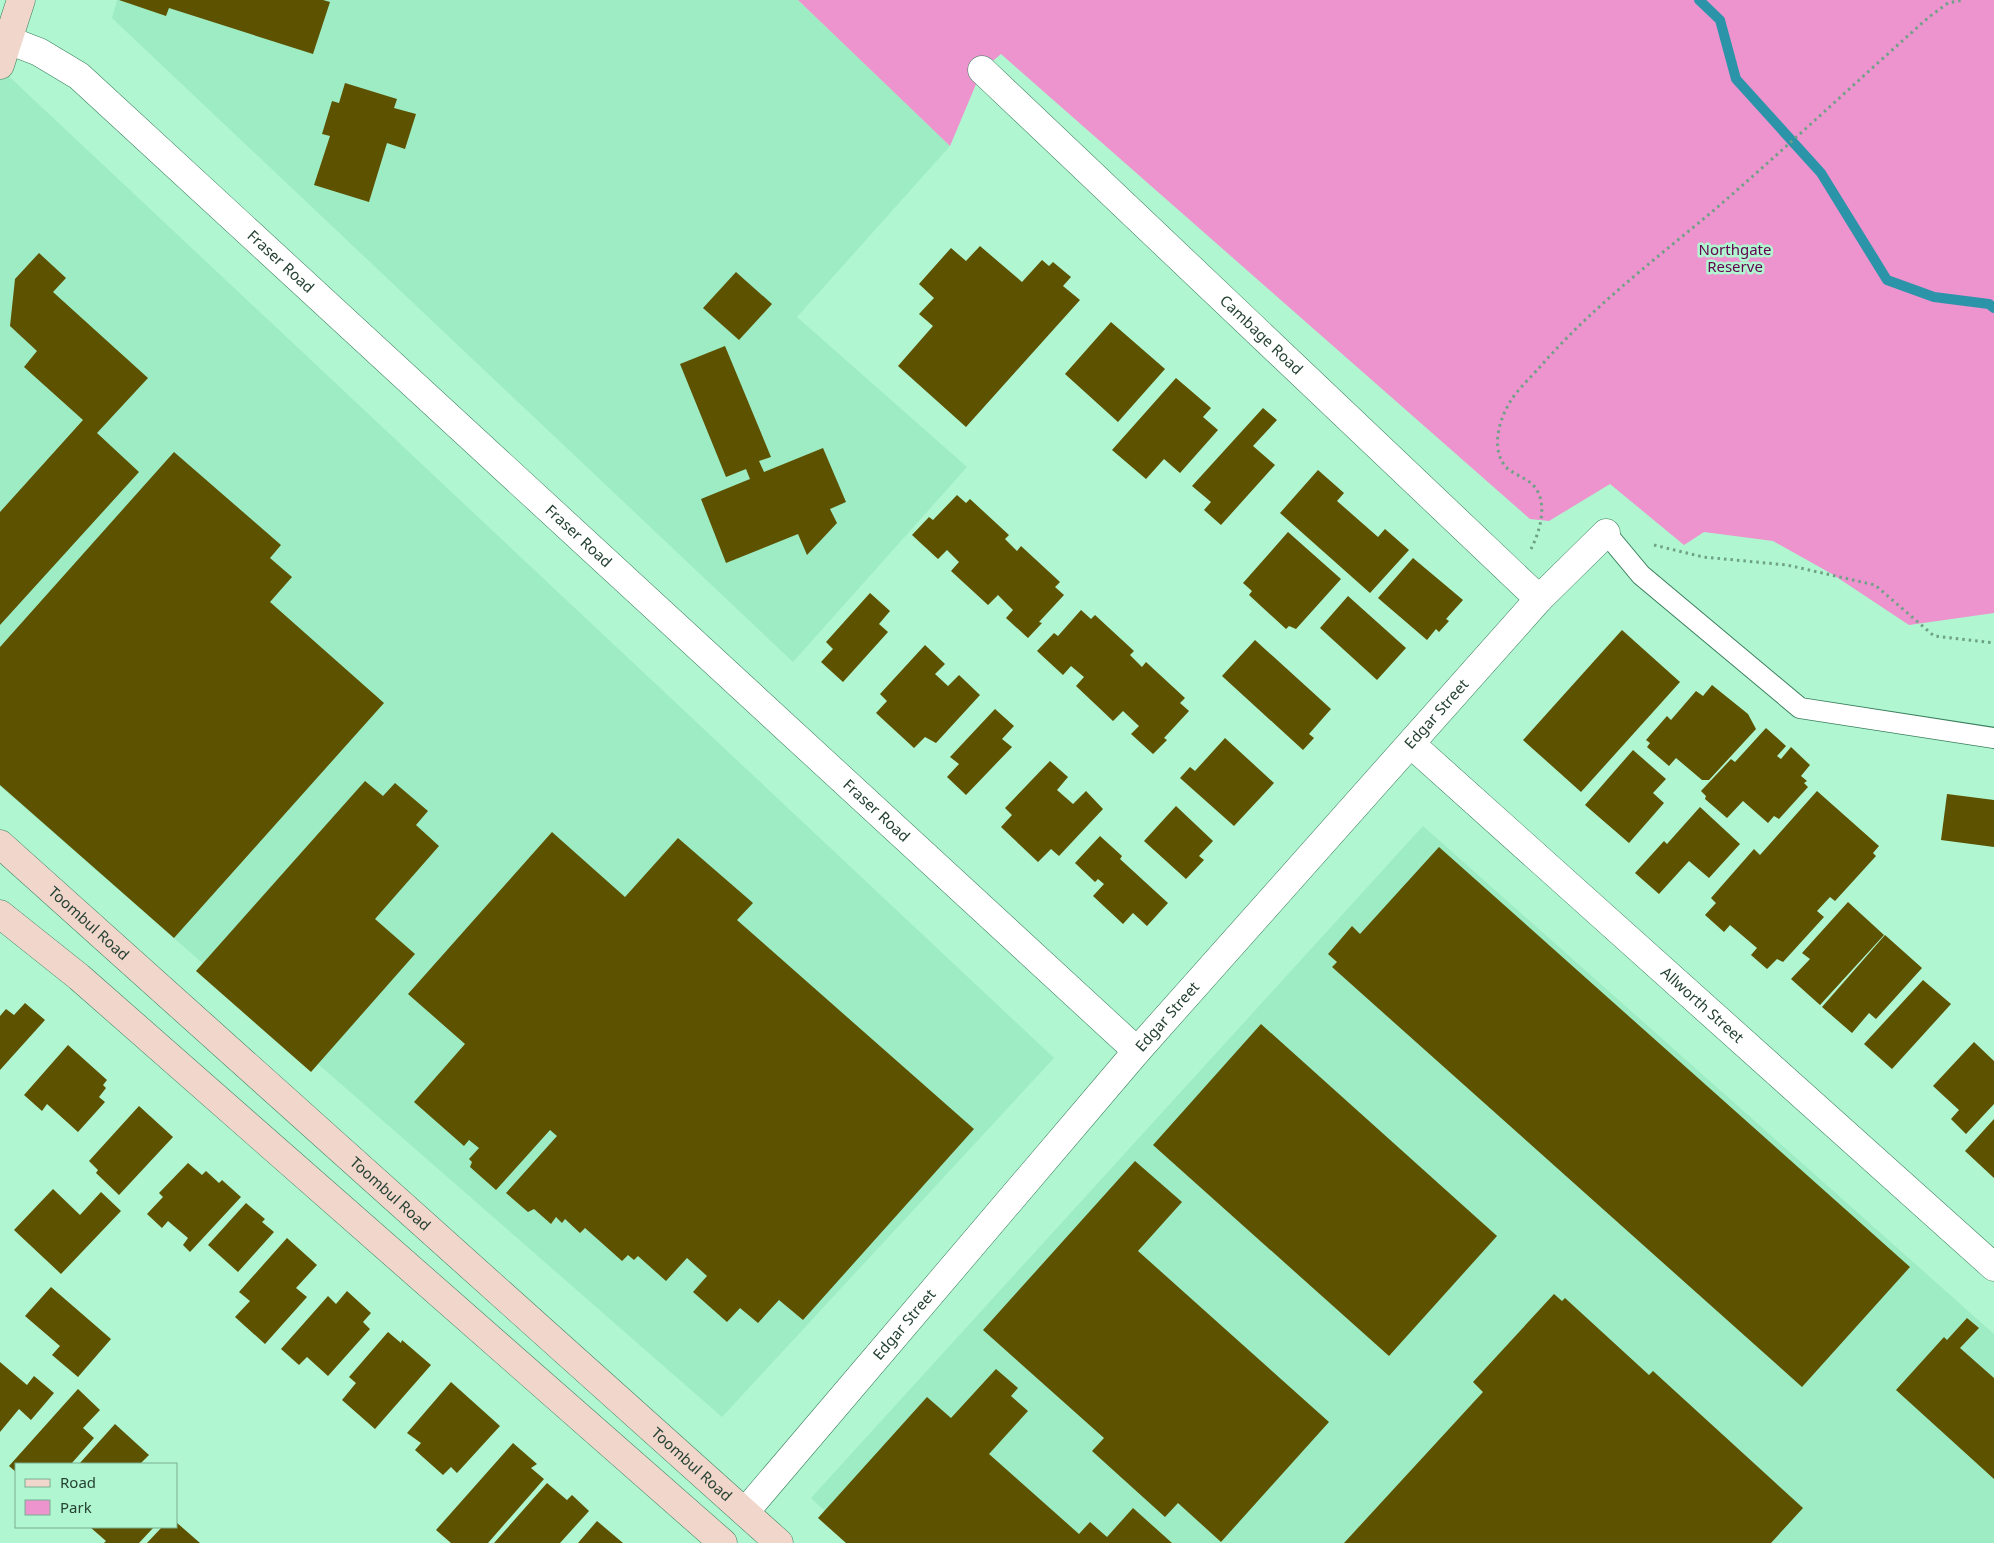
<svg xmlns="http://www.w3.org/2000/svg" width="1994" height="1543" font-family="'Noto Sans',sans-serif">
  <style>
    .built { fill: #9eecc3 }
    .green { fill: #ed93ce }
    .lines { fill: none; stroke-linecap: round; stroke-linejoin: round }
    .stream { stroke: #2b94a9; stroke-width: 10 }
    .building { fill: #5d5200 }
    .service-casing { stroke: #3b7f5e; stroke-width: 22 }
    .minor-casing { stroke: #3b7f5e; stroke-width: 29 }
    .secondary-casing { stroke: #3b7f5e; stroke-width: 29 }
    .path { stroke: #6ea186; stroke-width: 3; stroke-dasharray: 2.5 4; stroke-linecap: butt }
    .service { stroke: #fff; stroke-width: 20 }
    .minor { stroke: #fff; stroke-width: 28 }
    .secondary { stroke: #f1d6cc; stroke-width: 28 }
    .labels { text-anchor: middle; stroke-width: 5; stroke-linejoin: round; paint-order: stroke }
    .park-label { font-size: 15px; fill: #64004e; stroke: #b0f6d0 }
    .street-label { font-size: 15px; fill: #244132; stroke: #b0f6d0 }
  </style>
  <rect width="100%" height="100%" fill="#b0f6d0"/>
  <g class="built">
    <polygon points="117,0 798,0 950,146 797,317 967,467 793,662 112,18"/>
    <polygon points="0,68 1054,1058 722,1417 0,786"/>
    <polygon points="1423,826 1994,1334 1994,1543 859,1543 811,1498"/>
  </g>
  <polygon class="green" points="798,0 1994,0 1994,613 1909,625 1832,574 1773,541 1704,532 1684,545 1610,484 1549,521 1530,519 1001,54 982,70 950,146"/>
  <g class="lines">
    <polyline class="stream" points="1699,0 1720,20 1736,79 1821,173 1887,280 1934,297 1989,304 1994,308"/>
  </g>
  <g class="building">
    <polygon points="119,0 323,0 330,2 313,54 169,8 166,16"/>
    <polygon points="345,83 397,99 394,108 416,114 405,149 387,143 369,202 314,185 330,136 322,134 332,101 339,103"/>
    <polygon points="980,246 1022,282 1042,260 1049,266 1053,262 1071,277 1063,286 1080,300 966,427 898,366 933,326 919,314 934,298 919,284 951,248 966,261"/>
    <polygon points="39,253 66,278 53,292 148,378 97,433 139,472 0,625 0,512 83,420 24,367 37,351 10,326 15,279"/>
    <polygon points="736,272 772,304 739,340 703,308"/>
    <polygon points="1111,322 1165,369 1118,422 1065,374"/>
    <polygon points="725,346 771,457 759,461 764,472 823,448 846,502 830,509 837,523 807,555 798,534 726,563 701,499 750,479 746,469 726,477 680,364"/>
    <polygon points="1176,378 1211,408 1203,417 1218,430 1180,473 1164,459 1146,479 1112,450"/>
    <polygon points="1263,408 1277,420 1253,446 1275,465 1221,525 1204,510 1211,502 1192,486"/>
    <polygon points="174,452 281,545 270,558 292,577 270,602 384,703 174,938 0,785 0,647"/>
    <polygon points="1318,470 1344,493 1337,501 1378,537 1385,529 1409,550 1370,593 1280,513"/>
    <polygon points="957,495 966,503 970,499 1009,535 1005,539 1017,551 1021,546 1060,582 1055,587 1064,595 1039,622 1042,623 1028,638 1006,618 1013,610 998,595 988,605 951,571 959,562 947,550 938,559 912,535 929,517 933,520"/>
    <polygon points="1288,532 1341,579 1296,629 1289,626 1286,629 1249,595 1252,591 1243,583"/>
    <polygon points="1413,558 1463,600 1446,619 1449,621 1439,632 1436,629 1427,640 1378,598"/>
    <polygon points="870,593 890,611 879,624 888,632 843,682 821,662 833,649 826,642"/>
    <polygon points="1348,596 1406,648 1377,680 1320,628"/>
    <polygon points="1081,610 1091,619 1095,615 1134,651 1130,655 1142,667 1146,662 1185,698 1180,703 1189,711 1164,738 1167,740 1153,754 1131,734 1139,726 1123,711 1113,721 1076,686 1084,677 1071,666 1063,675 1037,651 1054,633 1058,636"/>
    <polygon points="1622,630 1680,682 1581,792 1523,740"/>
    <polygon points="1255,640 1331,709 1309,734 1314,738 1303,750 1222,676"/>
    <polygon points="925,645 945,664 935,674 948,686 959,675 980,695 936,743 925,737 914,748 876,713 887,701 880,694"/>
    <polygon points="1712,685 1748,714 1756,729 1709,780 1702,780 1676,758 1669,766 1647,747 1650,743 1646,740 1667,716 1671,720 1696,691 1703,696"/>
    <polygon points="995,709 1014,726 1002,739 1012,747 966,795 947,777 959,764 950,757"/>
    <polygon points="1766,728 1786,746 1777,756 1781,759 1791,747 1810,765 1801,776 1807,781 1804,783 1808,787 1779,819 1774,816 1768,823 1743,801 1727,818 1705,799 1706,796 1701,791 1731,759 1735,762"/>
    <polygon points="1225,738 1274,783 1234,826 1180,778 1190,767 1195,771"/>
    <polygon points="1633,750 1666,779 1653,793 1664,803 1629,843 1585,805"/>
    <polygon points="1050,761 1068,777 1057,790 1073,804 1086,791 1103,809 1059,856 1051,849 1038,862 1001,827 1012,815 1005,808"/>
    <polygon points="365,781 383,796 395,783 428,811 416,825 439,846 375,919 415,954 311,1072 196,971"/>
    <polygon points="1817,791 1879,846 1873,853 1876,856 1835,901 1830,897 1817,911 1824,917 1783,962 1777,959 1767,969 1751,955 1757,948 1730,925 1724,932 1705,915 1716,903 1711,898 1754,849 1760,855"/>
    <polygon points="1947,794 1994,800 1994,847 1941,840"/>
    <polygon points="1176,806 1213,841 1199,856 1204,860 1186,879 1144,841"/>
    <polygon points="1700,807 1740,844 1709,878 1689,861 1659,894 1635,873 1664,841 1667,844"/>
    <polygon points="552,832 625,897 678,838 753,903 737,920 974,1129 803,1320 779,1300 758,1323 740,1308 727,1322 693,1292 707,1276 687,1258 666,1281 638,1256 634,1260 628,1255 622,1261 585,1228 580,1233 565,1219 562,1223 556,1217 551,1224 534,1209 528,1212 506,1193 557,1136 550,1130 496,1190 470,1167 472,1162 469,1159 479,1148 469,1140 464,1146 414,1102 465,1044 408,994"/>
    <polygon points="1100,836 1122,856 1120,859 1168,903 1147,926 1133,913 1123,924 1093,896 1104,884 1098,879 1095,882 1075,863"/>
    <polygon points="1439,847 1910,1267 1802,1387 1332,967 1337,962 1328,954 1352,926 1360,934"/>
    <polygon points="1848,902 1884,935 1820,1005 1791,979 1810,959 1802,953"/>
    <polygon points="1885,935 1922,968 1876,1019 1869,1013 1852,1033 1822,1007"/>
    <polygon points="1923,980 1951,1004 1892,1069 1864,1044"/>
    <polygon points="25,1003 45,1020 0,1070 0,1016 6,1009 14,1015"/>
    <polygon points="1261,1024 1497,1236 1389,1356 1153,1145"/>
    <polygon points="1974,1042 1994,1061 1994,1104 1966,1134 1951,1119 1959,1110 1933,1086"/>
    <polygon points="68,1045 107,1080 103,1085 106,1088 99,1097 105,1102 78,1132 47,1104 42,1111 24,1095"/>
    <polygon points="139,1106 173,1137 119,1195 96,1173 98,1170 89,1161"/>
    <polygon points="1994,1119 1994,1178 1965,1151"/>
    <polygon points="1135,1161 1182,1202 1138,1251 1329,1422 1221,1542 1178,1503 1165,1517 1092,1451 1104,1438 983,1330"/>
    <polygon points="188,1163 202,1175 206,1171 219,1183 222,1180 241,1197 190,1252 183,1245 188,1238 168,1221 162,1228 147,1214 163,1197 159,1193"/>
    <polygon points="53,1189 80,1215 101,1192 121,1211 61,1274 14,1230"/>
    <polygon points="246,1203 265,1219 262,1222 274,1232 238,1272 208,1245"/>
    <polygon points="287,1238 317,1265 296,1288 307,1297 265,1344 235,1317 250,1301 239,1292"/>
    <polygon points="51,1287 111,1339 78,1377 52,1355 60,1346 25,1316"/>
    <polygon points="347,1291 371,1313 363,1322 370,1329 328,1376 307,1357 299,1365 281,1349 328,1296 336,1304"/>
    <polygon points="1554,1294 1562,1301 1565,1298 1649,1375 1653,1371 1803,1508 1771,1543 1344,1543 1483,1392 1473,1382"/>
    <polygon points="1967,1318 1979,1328 1960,1348 1994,1378 1994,1479 1896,1390 1944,1337 1947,1340"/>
    <polygon points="388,1332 401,1343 402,1340 431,1365 375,1429 342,1400 356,1383 349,1377"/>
    <polygon points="0,1362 27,1385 34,1376 54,1393 31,1420 19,1409 0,1432"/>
    <polygon points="996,1369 1018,1388 1011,1396 1028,1411 989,1454 1079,1534 1090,1522 1107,1537 1133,1508 1172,1543 846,1543 818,1518 927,1397 951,1418"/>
    <polygon points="451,1382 500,1426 457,1473 451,1467 443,1475 415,1450 421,1443 407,1433"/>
    <polygon points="78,1389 100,1410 83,1428 94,1438 71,1464 16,1464 16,1472 9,1466"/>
    <polygon points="115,1424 149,1455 140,1464 79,1464"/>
    <polygon points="513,1443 537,1464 531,1468 544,1479 488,1543 451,1543 436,1530"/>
    <polygon points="547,1483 567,1500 572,1495 589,1511 560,1543 494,1543"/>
    <polygon points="597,1521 623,1543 578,1543"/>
    <polygon points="176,1522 200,1543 147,1543 162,1527 176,1527"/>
    <polygon points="90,1527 154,1527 139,1543 104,1543 106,1541"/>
  </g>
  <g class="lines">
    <defs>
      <polyline id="service" points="1606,533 1641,575 1800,708 1994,738"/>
      <g id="minor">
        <path id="s1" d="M8,40L39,52L79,76L1137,1051"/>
        <path id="s2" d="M982,70L1539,599"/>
        <path id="s3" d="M1411,744L1994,1267"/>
        <path id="s4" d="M745,1512L1137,1051L1539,599L1606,533"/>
      </g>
      <g id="secondary">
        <polyline points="0,65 21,0"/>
        <path id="s5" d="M0,844L779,1543"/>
        <polyline points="0,914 79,977 723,1543"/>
      </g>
    </defs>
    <use href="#service" class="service-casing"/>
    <use href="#minor" class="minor-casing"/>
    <use href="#secondary" class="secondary-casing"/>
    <g class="path">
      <polyline points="1654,545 1703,557 1787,565 1875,585 1934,636 1994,643"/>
      <path d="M1531,549C1540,531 1549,502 1533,485C1525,477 1512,474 1505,466C1491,448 1499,420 1510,402C1517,390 1530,378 1539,368C1590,309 1653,261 1713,211C1786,148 1857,81 1929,17L1948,3L1964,0"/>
    </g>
    <use href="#service" class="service"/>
    <use href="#minor" class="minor"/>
    <use href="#secondary" class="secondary"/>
  </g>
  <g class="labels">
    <g class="park-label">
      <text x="1735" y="255">Northgate<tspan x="1735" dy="17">Reserve</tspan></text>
    </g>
    <g class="street-label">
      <text dy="5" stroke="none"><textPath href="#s1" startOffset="354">Fraser Road</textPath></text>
      <text dy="5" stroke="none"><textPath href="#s2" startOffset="385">Cambage Road</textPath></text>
      <text dy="5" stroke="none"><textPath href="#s1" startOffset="759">Fraser Road</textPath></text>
      <text dy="5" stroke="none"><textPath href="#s4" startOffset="1056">Edgar Street</textPath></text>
      <text dy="5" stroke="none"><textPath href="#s1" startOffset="1164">Fraser Road</textPath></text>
      <text dy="5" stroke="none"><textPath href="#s5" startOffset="119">Toombul Road</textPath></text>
      <text dy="5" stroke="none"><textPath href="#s3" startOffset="391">Allworth Street</textPath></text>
      <text dy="5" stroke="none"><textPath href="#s4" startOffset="651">Edgar Street</textPath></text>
      <text dy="5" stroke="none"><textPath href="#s5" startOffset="524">Toombul Road</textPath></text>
      <text dy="5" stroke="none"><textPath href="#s4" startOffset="246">Edgar Street</textPath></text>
      <text dy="5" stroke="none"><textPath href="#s5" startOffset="929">Toombul Road</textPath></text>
    </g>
  </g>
  <rect x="15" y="1463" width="162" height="65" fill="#b0f6d0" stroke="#78ae91"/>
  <rect x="25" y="1479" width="25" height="8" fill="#f1d6cc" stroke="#78ae91"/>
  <text x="60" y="1488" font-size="15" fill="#244132">Road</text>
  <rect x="25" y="1500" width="25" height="15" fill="#ed93ce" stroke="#78ae91"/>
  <text x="60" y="1513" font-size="15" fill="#244132">Park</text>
</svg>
